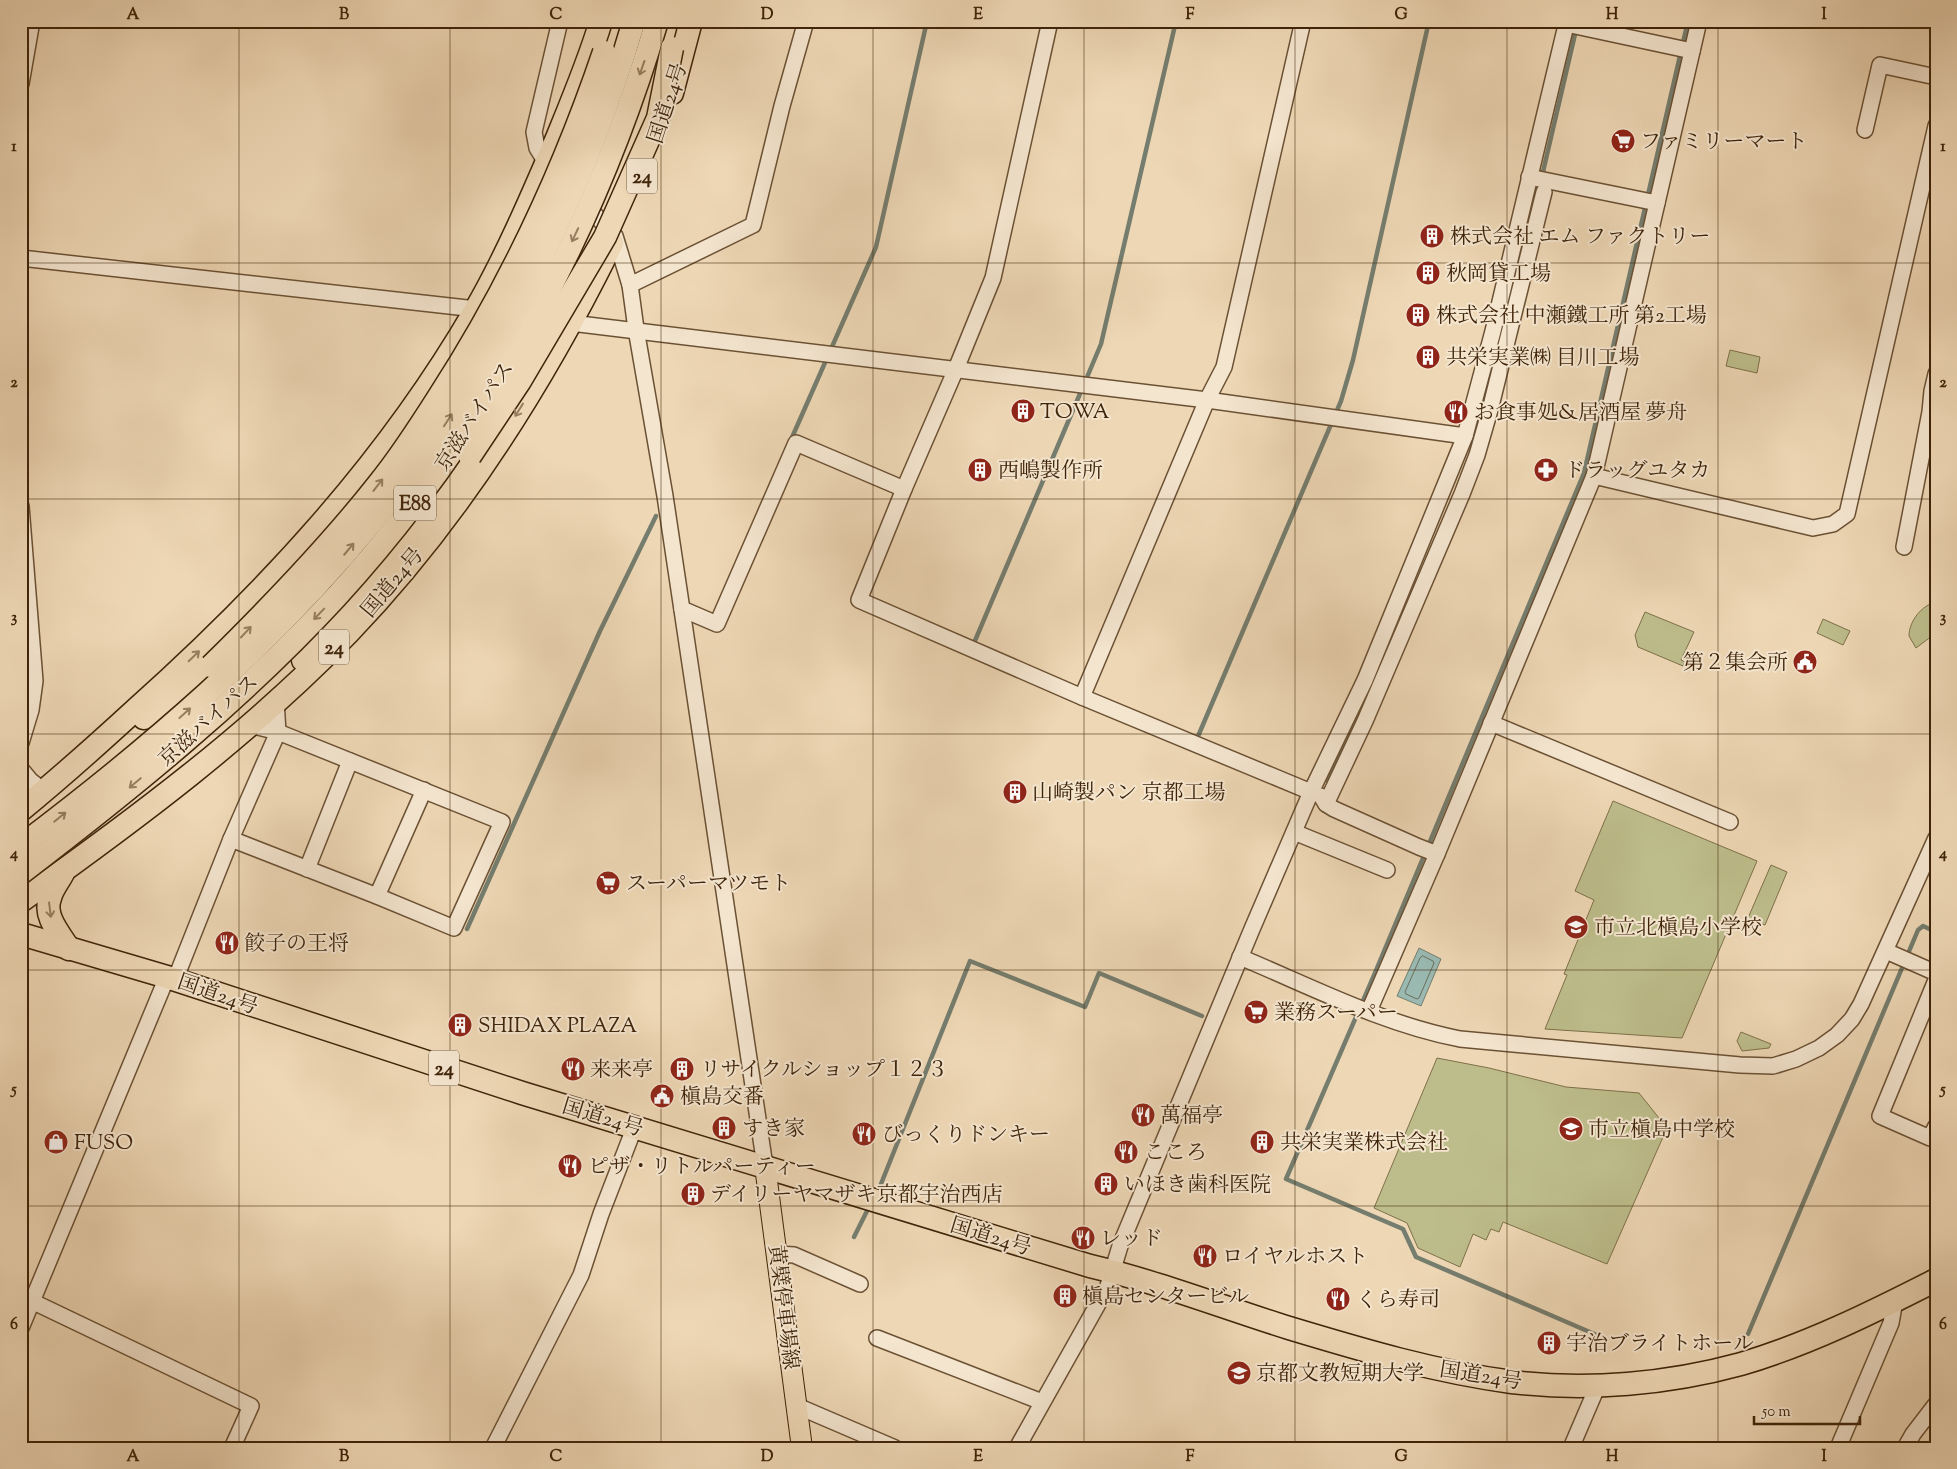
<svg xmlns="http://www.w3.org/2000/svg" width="1957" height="1469" font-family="'Sorts Mill Goudy','Noto Serif JP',serif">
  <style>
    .green { fill: #bdbd8b; stroke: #7e704a }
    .water { fill: #99b9b1; stroke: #757d6e }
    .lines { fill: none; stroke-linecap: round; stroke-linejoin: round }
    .shore { stroke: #6c6e5d; stroke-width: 1 }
    .stream { stroke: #757d6e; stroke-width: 4.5 }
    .minor-casing { stroke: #6b5134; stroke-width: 18 }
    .major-casing { stroke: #3f2409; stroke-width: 22 }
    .highway-casing { stroke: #3f2409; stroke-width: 25 }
    .minor { stroke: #f4e5cf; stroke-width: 15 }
    .major { stroke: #eed7b5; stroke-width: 20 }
    .highway { stroke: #eed7b5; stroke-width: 22 }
    .highway-bridge-casing { stroke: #3f2409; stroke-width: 25; stroke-linecap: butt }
    .highway-bridge { stroke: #eed7b5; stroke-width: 22 }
    .oneway { stroke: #967e5f }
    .grid { fill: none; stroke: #3f2409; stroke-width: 1; stroke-opacity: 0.55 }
    .labels { text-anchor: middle; stroke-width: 4; stroke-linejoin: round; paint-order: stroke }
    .shield { fill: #f4e5cf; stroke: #755e44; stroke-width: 1 }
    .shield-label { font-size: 20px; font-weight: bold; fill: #3f2409 }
    .street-label { font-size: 21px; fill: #3f2409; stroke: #f4e5cf }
    .poi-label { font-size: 21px; fill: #3f2409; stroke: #f4e5cf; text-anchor: start }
    .neatline { fill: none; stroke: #3f2409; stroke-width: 2 }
    .grid-label { font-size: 16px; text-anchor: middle; font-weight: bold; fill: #3f2409 }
  </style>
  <rect width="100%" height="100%" fill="#eed7b5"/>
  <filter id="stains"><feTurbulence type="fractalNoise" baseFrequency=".004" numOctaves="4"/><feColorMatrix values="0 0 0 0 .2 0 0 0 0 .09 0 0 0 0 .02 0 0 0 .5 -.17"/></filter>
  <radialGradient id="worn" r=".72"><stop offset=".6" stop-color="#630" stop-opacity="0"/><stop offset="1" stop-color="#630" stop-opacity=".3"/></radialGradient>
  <g class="green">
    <polygon points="1730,350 1760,357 1757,373 1726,366"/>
    <path d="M1936,602V633L1916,648L1909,636C1909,621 1922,605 1936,602Z"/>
    <polygon points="1645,612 1694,632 1681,660 1685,662 1683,666 1638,647 1635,635"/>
    <polygon points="1823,619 1850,631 1843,645 1817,633"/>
    <polygon points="1613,801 1757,861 1682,1038 1545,1029 1567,975 1564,974 1594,900 1575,891"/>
    <polygon points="1771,865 1787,872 1765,925 1748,918"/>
    <polygon points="1741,1032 1771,1044 1769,1048 1742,1051 1737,1041"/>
    <polygon points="1437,1058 1489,1068 1566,1087 1639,1093 1667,1128 1607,1264 1503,1222 1499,1232 1491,1229 1486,1240 1473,1234 1460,1267 1418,1248 1407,1223 1374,1208"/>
  </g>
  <polygon class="water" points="1419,948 1441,959 1421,1006 1397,996"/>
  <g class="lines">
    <polygon class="shore" points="1423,956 1433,961 1434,963 1419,998 1417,999 1406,994 1405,992 1420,958"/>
    <g class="stream">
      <polyline points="1542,176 1576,30"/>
      <polyline points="1085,382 1101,344 1176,21"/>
      <polyline points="790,442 876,247 927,21"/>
      <polyline points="974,643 1082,389"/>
      <polyline points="1196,741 1341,401 1353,360 1429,21"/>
      <polyline points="1328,781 1377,673"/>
      <polyline points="467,929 600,631 656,516"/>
      <polyline points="877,1194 970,961 1085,1007 1099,973 1202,1016"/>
      <polyline points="854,1237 869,1207"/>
      <polyline points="1748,1334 1918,930 1923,926 1936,932"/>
      <polyline points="1599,1336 1416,1257 1403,1229 1286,1179 1375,973 1584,473 1688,21"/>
    </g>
    <defs>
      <g id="minor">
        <polyline points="1050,21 993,278 956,369 904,489 859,600 1082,697 1311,792"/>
        <polyline points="1566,24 1692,51"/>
        <polyline points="21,84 32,21"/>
        <polyline points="1865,130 1880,65 1936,77"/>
        <polyline points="550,169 537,148 534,132 560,21"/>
        <polyline points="1529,177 1657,203"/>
        <polyline points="582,201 615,236 630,285 636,329 665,496 765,1166"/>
        <polyline points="21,258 476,309"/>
        <polyline points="630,285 753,225 782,106 806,21"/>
        <polyline points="571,323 1207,400 1465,436"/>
        <polyline points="1594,476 1813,528 1833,524 1847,514 1936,126"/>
        <polyline points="21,506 35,681 31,710 21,743"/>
        <polyline points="1904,547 1930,412 1932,391 1936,374"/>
        <polyline points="682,609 717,624 796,443 904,489"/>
        <polyline points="1082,697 1207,400 1224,367 1303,21"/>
        <polyline points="1491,723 1730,822"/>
        <polyline points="21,769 31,781 44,791"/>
        <polyline points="1321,796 1326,804 1334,809 1419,847 1437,854"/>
        <polyline points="1326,804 1365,721 1462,494 1477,455 1490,410 1544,192"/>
        <polyline points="1294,832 1387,870"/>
        <polyline points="231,839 377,896 454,928 502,822 278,732 250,725"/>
        <polyline points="307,869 350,761"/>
        <polyline points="377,896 424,790"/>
        <polyline points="1886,951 1936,973"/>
        <path d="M1240,957C1312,987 1383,1024 1460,1039L1740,1065L1773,1066L1796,1059L1819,1048L1837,1035L1852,1019L1861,1004L1936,838"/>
        <polyline points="175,980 231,839 278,732 276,701"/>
        <polyline points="1936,980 1880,1116 1930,1138 1936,1126"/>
        <polyline points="1369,1011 1437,854 1594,476 1699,21"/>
        <polyline points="777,1254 794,1255 860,1284"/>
        <polyline points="21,1296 251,1406 232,1448"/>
        <polyline points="21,1328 167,977"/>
        <polyline points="877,1338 1042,1402"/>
        <polyline points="797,1406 895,1448"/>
        <polyline points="493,1448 581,1275 601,1214 635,1126"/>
        <polyline points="1017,1448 1108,1286 1120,1246 1252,929 1311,792 1365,680 1465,436 1493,331 1567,21"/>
        <polyline points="1571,1448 1598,1385"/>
        <polyline points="1838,1448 1891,1323 1895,1301"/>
        <polyline points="1905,1448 1913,1434 1936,1404"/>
      </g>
      <polyline id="major" points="765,1166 802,1448"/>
      <g id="highway">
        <polyline points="672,93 691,21"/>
        <polyline points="303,660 414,529 470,456"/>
        <polyline points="144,718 187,688 211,666"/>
        <path d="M21,810C60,778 97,745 134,711C266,593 387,463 476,309C507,255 532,196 557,138C573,99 589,61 601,21"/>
        <path d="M63,873C59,881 52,889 50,898C43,916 60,934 69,949"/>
        <path d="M21,901C136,819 250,734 348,633C457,520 543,383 612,243"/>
        <path d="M21,934L167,977L522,1093L1090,1266C1158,1282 1222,1307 1289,1328C1362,1350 1436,1372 1512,1382C1588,1391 1668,1384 1741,1364C1809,1344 1873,1312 1936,1280"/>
      </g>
    </defs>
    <use href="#minor" class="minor-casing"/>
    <use href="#major" class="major-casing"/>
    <use href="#highway" class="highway-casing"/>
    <use href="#minor" class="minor"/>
    <use href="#major" class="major"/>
    <use href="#highway" class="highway"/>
    <defs>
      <g id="highway-bridge">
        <polyline points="470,456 520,381 605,237 658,118 672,48"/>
        <path d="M211,666C270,608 329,547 380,482C402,455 421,425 440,395C509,288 563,173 604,52"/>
        <path d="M21,846C148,750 271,645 372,522C490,379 582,199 634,21"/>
        <path d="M21,873C132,788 241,700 336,597C486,433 594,234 657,21"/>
      </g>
    </defs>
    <use href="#highway-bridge" class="highway-bridge-casing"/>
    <use href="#highway-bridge" class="highway-bridge"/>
  </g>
  <defs><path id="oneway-shaft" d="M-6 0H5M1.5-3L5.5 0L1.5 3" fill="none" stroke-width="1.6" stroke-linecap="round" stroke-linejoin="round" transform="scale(1.25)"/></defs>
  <g class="oneway">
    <use href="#oneway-shaft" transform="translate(642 68) rotate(109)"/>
    <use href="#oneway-shaft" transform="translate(575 235) rotate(115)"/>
    <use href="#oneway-shaft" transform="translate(519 410) rotate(122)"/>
    <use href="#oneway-shaft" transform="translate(448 420) rotate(-57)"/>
    <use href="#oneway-shaft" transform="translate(378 485) rotate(-52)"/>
    <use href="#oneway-shaft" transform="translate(349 549) rotate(-50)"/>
    <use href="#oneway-shaft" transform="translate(319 614) rotate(134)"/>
    <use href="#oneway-shaft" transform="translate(246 632) rotate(-47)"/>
    <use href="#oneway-shaft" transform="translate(194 656) rotate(-44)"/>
    <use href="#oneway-shaft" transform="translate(185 713) rotate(-42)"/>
    <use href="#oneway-shaft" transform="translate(135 783) rotate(140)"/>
    <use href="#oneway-shaft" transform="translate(60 817) rotate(-39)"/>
    <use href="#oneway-shaft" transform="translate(50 910) rotate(83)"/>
  </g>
  <path class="grid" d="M239,21V1448M450,21V1448M661,21V1448M873,21V1448M1084,21V1448M1295,21V1448M1507,21V1448M1718,21V1448M21,263H1936M21,499H1936M21,734H1936M21,970H1936M21,1206H1936"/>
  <defs>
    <symbol id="supermarket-disc" viewBox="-11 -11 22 22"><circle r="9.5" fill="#8f2418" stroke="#f4e5cf"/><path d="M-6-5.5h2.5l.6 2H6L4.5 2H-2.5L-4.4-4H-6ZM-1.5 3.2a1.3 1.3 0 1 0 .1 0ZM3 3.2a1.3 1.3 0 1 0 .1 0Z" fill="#fff"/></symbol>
    <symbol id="building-disc" viewBox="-11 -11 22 22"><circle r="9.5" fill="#8f2418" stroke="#f4e5cf"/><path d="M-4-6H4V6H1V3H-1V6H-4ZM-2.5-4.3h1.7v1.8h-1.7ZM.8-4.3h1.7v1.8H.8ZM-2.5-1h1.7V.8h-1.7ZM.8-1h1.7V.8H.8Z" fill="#fff"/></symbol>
    <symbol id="restaurant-disc" viewBox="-11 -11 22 22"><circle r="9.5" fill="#8f2418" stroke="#f4e5cf"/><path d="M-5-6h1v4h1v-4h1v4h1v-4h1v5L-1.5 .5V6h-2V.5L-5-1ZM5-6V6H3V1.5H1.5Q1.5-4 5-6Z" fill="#fff"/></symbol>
    <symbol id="pharmacy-disc" viewBox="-11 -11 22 22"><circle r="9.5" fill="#8f2418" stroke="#f4e5cf"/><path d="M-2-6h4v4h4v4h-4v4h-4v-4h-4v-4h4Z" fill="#fff"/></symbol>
    <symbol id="civic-disc" viewBox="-11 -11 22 22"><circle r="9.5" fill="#8f2418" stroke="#f4e5cf"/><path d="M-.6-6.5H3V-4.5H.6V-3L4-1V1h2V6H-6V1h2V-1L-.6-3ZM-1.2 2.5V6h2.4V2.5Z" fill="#fff"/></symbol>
    <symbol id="school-disc" viewBox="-11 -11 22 22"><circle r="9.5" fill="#8f2418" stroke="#f4e5cf"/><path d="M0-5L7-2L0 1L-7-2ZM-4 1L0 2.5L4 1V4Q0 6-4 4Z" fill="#fff"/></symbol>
    <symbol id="shop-disc" viewBox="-11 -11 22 22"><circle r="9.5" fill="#8f2418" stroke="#f4e5cf"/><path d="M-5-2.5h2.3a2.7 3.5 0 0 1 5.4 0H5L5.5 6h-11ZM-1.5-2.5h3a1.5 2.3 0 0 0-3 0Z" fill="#fff"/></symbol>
    <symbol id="university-disc" viewBox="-11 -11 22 22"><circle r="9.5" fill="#8f2418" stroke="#f4e5cf"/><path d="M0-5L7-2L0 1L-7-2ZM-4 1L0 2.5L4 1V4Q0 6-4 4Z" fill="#fff"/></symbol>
  </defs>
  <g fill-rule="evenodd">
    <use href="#supermarket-disc" x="1609" y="127" width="28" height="28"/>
    <use href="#building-disc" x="1418" y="222" width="28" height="28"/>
    <use href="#building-disc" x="1414" y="259" width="28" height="28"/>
    <use href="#building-disc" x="1404" y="301" width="28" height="28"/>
    <use href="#building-disc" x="1414" y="343" width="28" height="28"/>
    <use href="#building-disc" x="1009" y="397" width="28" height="28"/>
    <use href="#restaurant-disc" x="1442" y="398" width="28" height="28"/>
    <use href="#building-disc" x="966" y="456" width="28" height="28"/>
    <use href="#pharmacy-disc" x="1532" y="456" width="28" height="28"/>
    <use href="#civic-disc" x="1791" y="648" width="28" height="28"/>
    <use href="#building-disc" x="1001" y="778" width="28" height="28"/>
    <use href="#supermarket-disc" x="594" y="869" width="28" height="28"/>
    <use href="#school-disc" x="1562" y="913" width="28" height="28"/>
    <use href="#restaurant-disc" x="213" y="929" width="28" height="28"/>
    <use href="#supermarket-disc" x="1242" y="998" width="28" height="28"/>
    <use href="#building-disc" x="446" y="1011" width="28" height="28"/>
    <use href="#restaurant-disc" x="559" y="1055" width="28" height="28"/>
    <use href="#building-disc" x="668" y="1055" width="28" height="28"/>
    <use href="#civic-disc" x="648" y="1082" width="28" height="28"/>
    <use href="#restaurant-disc" x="1129" y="1101" width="28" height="28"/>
    <use href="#building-disc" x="710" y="1114" width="28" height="28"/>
    <use href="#school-disc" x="1557" y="1115" width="28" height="28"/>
    <use href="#restaurant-disc" x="850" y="1120" width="28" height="28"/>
    <use href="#shop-disc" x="42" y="1128" width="28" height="28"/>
    <use href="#building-disc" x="1248" y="1128" width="28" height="28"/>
    <use href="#restaurant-disc" x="1112" y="1138" width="28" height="28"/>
    <use href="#restaurant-disc" x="556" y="1152" width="28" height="28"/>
    <use href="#building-disc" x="1092" y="1170" width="28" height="28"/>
    <use href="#building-disc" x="679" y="1180" width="28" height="28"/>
    <use href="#restaurant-disc" x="1069" y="1224" width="28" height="28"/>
    <use href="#restaurant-disc" x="1191" y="1242" width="28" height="28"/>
    <use href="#building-disc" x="1051" y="1282" width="28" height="28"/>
    <use href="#restaurant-disc" x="1324" y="1285" width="28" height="28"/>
    <use href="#building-disc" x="1535" y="1329" width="28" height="28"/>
    <use href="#university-disc" x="1225" y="1359" width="28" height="28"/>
  </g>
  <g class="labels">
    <g class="shield">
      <rect x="627" y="158.5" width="30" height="35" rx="4"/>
      <rect x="394" y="485.5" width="42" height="35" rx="4"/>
      <rect x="319" y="629.5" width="30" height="35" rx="4"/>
      <rect x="429" y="1050.5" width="30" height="35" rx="4"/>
    </g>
    <g class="shield-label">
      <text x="642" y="183">24</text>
      <text x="415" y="510">E88</text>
      <text x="334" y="654">24</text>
      <text x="444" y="1075">24</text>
    </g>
    <g class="street-label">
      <text transform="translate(667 103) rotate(-72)" y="7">国道24号</text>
      <text transform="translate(474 416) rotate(-57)" y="7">京滋バイパス</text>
      <text transform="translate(392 582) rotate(-50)" y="7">国道24号</text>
      <text transform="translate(208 720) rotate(-42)" y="7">京滋バイパス</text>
      <text transform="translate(218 994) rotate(19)" y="7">国道24号</text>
      <text transform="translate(603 1117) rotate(17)" y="7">国道24号</text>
      <text transform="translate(991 1236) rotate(17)" y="7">国道24号</text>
      <text transform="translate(784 1307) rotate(83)" y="7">黄檗停車場線</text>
      <text transform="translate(1481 1375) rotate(9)" y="7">国道24号</text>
    </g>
    <g class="poi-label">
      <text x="1640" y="148">ファミリーマート</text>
      <text x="1450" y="243">株式会社 エム ファクトリー</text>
      <text x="1446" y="280">秋岡貸工場</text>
      <text x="1436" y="322">株式会社 中瀬鐵工所 第2工場</text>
      <text x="1446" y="364">共栄実業㈱ 目川工場</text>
      <text x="1040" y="418">TOWA</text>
      <text x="1474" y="419">お食事処&amp;居酒屋 夢舟</text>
      <text x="998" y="477">西嶋製作所</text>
      <text x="1564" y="477">ドラッグユタカ</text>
      <text x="1788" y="669" text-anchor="end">第２集会所</text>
      <text x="1032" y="799">山崎製パン 京都工場</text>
      <text x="626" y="890">スーパーマツモト</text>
      <text x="1594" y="934">市立北槇島小学校</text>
      <text x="244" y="950">餃子の王将</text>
      <text x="1274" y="1019">業務スーパー</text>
      <text x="478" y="1032">SHIDAX PLAZA</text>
      <text x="590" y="1076">来来亭</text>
      <text x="700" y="1076">リサイクルショップ１２３</text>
      <text x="680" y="1103">槇島交番</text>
      <text x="1160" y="1122">萬福亭</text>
      <text x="742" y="1135">すき家</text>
      <text x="1588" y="1136">市立槇島中学校</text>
      <text x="882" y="1141">びっくりドンキー</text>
      <text x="74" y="1149">FUSO</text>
      <text x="1280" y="1149">共栄実業株式会社</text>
      <text x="1144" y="1159">こころ</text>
      <text x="588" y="1173">ピザ・リトルパーティー</text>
      <text x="1124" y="1191">いほき歯科医院</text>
      <text x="710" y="1201">デイリーヤマザキ京都宇治西店</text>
      <text x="1100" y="1245">レッド</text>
      <text x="1222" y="1263">ロイヤルホスト</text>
      <text x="1082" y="1303">槇島センタービル</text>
      <text x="1356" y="1306">くら寿司</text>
      <text x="1566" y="1350">宇治ブライトホール</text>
      <text x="1256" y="1380">京都文教短期大学</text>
    </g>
  </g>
  <rect width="1957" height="1469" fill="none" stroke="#eed7b5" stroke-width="55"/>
  <path d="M1754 1416v8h106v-8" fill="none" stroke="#3f2409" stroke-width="2.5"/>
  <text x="1762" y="1416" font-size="15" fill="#3f2409" stroke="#f4e5cf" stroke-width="4" paint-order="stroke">50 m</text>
  <rect x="28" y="28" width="1902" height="1414" class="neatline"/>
  <g class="grid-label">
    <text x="133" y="19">A</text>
    <text x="344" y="19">B</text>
    <text x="556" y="19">C</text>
    <text x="767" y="19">D</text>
    <text x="978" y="19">E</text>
    <text x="1190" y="19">F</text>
    <text x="1401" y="19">G</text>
    <text x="1612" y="19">H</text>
    <text x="1824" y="19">I</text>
    <text x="14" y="151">1</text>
    <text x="1943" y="151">1</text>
    <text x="14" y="387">2</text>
    <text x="1943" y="387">2</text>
    <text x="14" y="622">3</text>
    <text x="1943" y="622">3</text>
    <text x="14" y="858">4</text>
    <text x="1943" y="858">4</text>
    <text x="14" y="1094">5</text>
    <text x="1943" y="1094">5</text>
    <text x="14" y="1329">6</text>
    <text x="1943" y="1329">6</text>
    <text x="133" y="1461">A</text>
    <text x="344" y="1461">B</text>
    <text x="556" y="1461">C</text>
    <text x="767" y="1461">D</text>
    <text x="978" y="1461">E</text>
    <text x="1190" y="1461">F</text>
    <text x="1401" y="1461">G</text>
    <text x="1612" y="1461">H</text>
    <text x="1824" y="1461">I</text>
  </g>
  <rect width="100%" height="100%" filter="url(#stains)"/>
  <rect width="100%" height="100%" fill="url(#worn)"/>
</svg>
